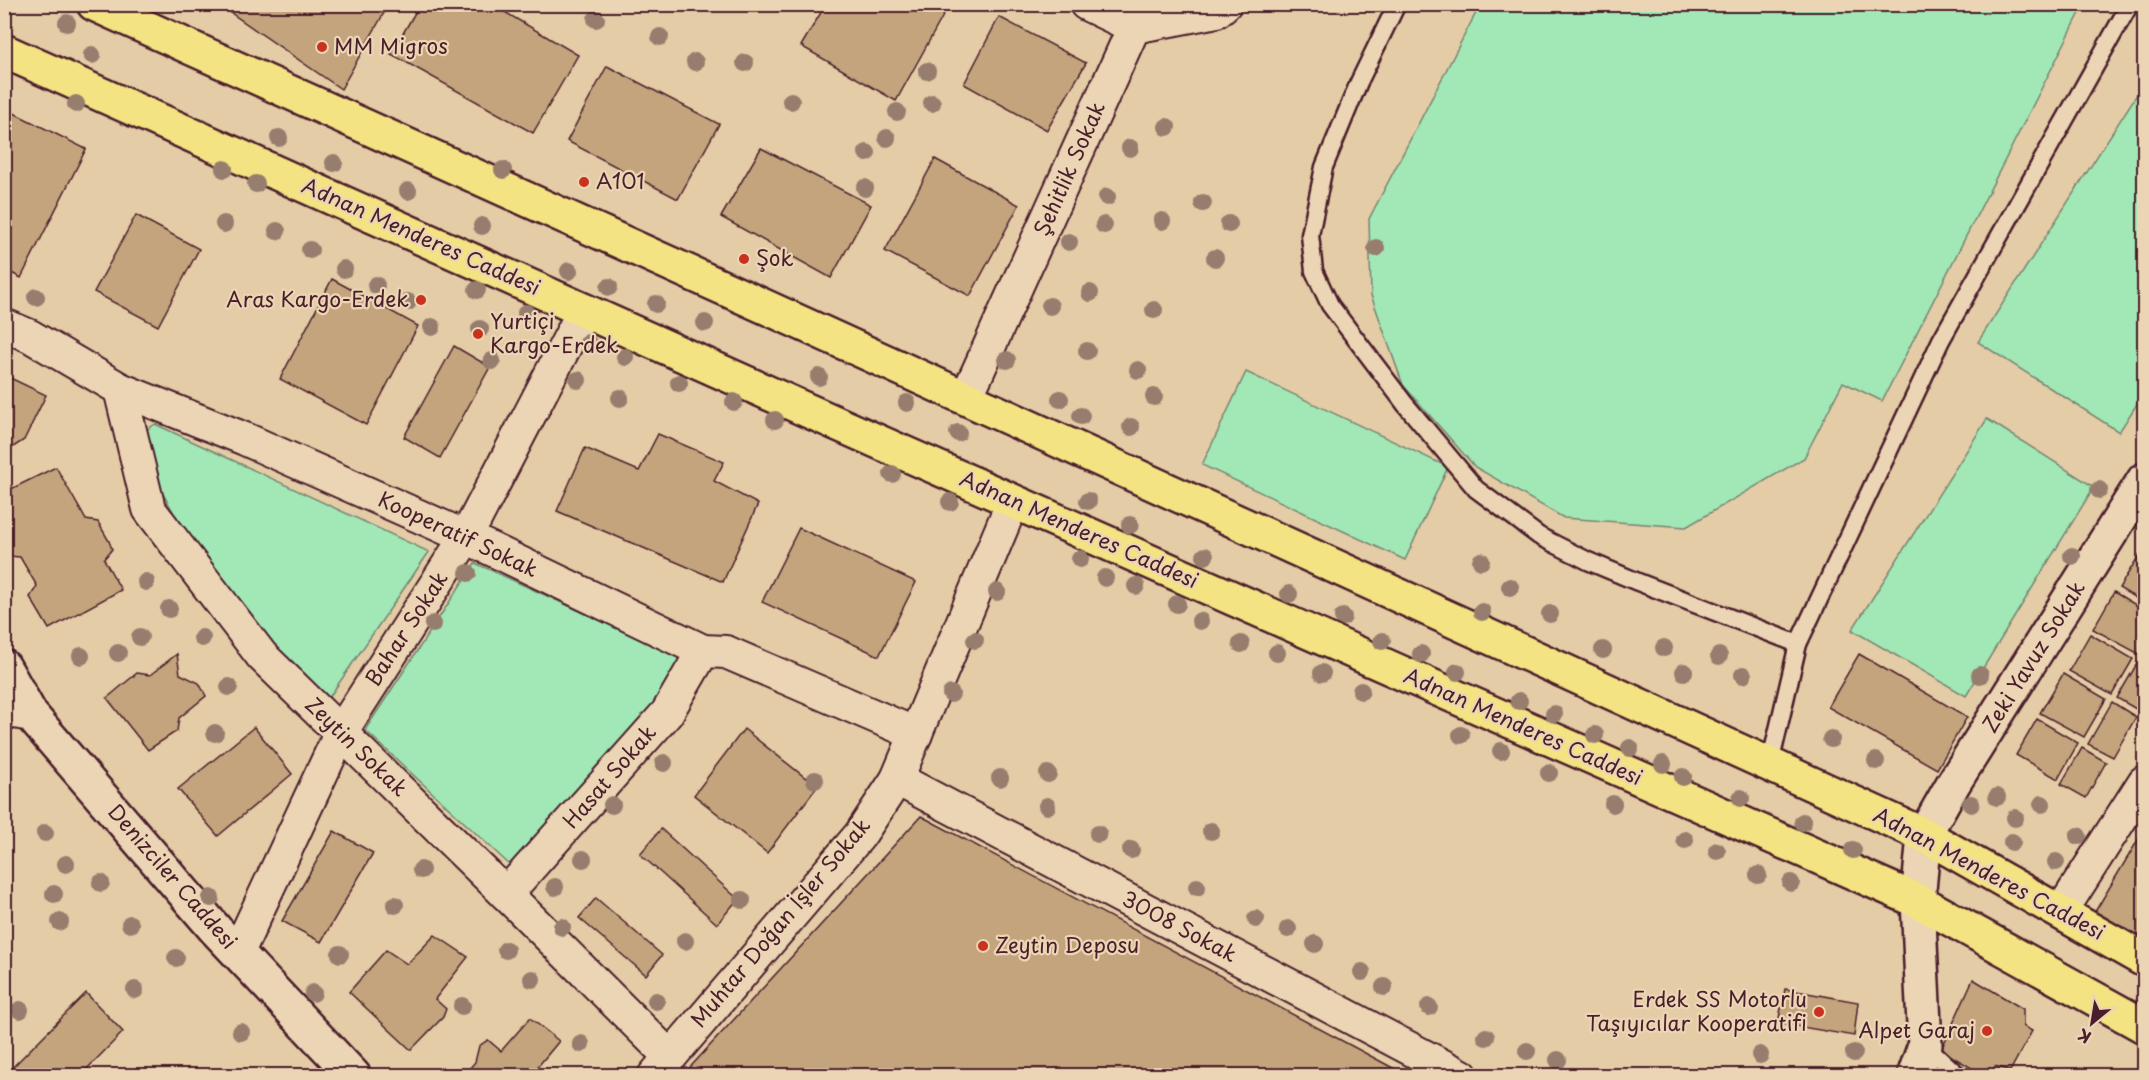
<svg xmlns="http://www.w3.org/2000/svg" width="2149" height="1080" font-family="'Playpen Sans',sans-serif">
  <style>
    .green { fill: #a1e8b6; stroke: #768470; stroke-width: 1.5 }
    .building { fill: #c3a47d; stroke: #4a1f2b; stroke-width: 1.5 }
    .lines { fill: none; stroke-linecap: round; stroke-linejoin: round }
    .service-casing { stroke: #4a1f2b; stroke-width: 21 }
    .minor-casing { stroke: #4a1f2b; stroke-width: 36 }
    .tertiary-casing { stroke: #4a1f2b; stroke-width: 38 }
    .secondary-casing { stroke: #4a1f2b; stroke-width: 38 }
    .primary-casing { stroke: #4a1f2b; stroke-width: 38 }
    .service { stroke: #ebd5b4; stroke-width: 16 }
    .minor { stroke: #ebd5b4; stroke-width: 32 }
    .tertiary { stroke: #ebd5b4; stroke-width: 33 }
    .secondary { stroke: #ebd5b4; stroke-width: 33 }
    .primary { stroke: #f4e382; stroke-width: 33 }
    .tree { fill: #967d6e }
    .poi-dot { fill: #c8321e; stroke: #ebd5b4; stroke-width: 2 }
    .labels { text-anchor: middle; stroke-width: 4.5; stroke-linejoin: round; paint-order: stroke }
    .poi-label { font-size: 21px; fill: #4a1f2b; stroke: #ebd5b4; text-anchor: start }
    .street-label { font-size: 21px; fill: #4a1f2b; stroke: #ebd5b4 }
  </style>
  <rect width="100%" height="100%" fill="#e4cca7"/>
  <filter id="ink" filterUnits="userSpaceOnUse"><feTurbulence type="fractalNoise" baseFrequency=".0167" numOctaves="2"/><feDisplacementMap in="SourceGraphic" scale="12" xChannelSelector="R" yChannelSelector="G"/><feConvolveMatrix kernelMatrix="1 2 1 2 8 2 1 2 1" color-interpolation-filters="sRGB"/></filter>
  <g filter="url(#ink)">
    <g class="green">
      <polygon points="1480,5 1480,4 2084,5 1882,401 1843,382 1804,458 1686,527 1564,518 1475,467 1403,385 1371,295 1369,219"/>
      <polygon points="2139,91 2144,95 2144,393 2119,432 1978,342"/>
      <polygon points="1246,372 1448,467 1405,560 1202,465"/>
      <polygon points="1987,419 2094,487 1966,696 1852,630"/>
      <polygon points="155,424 429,552 328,699 275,647 178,520 132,440"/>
      <polygon points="475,563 684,659 647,723 512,867 365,730"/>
    </g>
    <g class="building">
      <polygon points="218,4 389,4 341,89"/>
      <polygon points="420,4 491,4 578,55 533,133 391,54"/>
      <polygon points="826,4 948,4 949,5 896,101 801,46"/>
      <polygon points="999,17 1086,63 1047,130 964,84"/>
      <polygon points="607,66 719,124 678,199 567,141"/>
      <polygon points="4,108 86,149 21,278 4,269"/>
      <polygon points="761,148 871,205 831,278 721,217"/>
      <polygon points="935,159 1019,205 970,296 885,251"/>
      <polygon points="136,215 199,249 158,326 94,292"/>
      <polygon points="332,279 418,326 366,425 280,379"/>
      <polygon points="454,346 490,367 440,458 404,437"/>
      <polygon points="4,375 46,395 24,440 4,453"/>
      <polygon points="658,434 724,462 714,481 758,504 723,582 557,511 585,448 639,471"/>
      <polygon points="56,467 86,520 98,522 109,541 112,549 104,559 121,590 49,629 30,597 37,586 20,557 8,556 4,550 4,503 10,500 11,489"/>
      <polygon points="799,528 916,582 879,656 762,602"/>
      <polygon points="2141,552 2144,554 2144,603 2119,588"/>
      <polygon points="2114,592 2144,610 2144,644 2139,654 2093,629"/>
      <polygon points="2090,634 2133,659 2112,695 2069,671"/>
      <polygon points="177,654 180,674 199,683 206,696 179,718 177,731 148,750 107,698 137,673 150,675"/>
      <polygon points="1859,654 1967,717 1937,769 1828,707"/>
      <polygon points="2138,662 2144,665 2144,709 2143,713 2117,698"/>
      <polygon points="2063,674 2106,699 2084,737 2040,713"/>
      <polygon points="2112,702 2136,717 2113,757 2088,744"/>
      <polygon points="2037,719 2078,743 2058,779 2016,755"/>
      <polygon points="254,727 292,774 218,836 178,789"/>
      <polygon points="744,729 817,787 767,853 694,795"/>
      <polygon points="2082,748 2106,762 2086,798 2061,784"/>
      <polygon points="921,816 1408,1076 682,1076"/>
      <polygon points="661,829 738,899 717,924 640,854"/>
      <polygon points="2144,830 2144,952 2090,920"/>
      <polygon points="334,831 373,853 321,942 282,921"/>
      <polygon points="596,898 662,955 646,975 579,918"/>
      <polygon points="435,935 468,957 435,999 446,1009 443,1017 411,1050 349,992 386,950 407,964"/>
      <polygon points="1973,979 2023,1009 2023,1026 2032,1031 2010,1071 1995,1066 1991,1076 1985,1076 1941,1050"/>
      <polygon points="1785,989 1858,1002 1854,1036 1778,1023"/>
      <polygon points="86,993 123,1032 80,1076 4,1076"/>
      <polygon points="530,1018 559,1041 530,1076 463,1076 475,1062 479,1046 488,1040 501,1051"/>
    </g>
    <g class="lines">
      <defs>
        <g id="service">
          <polyline points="1397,4 1359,82 1324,167 1310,235 1314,271 1330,305 1405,404 1476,489 1539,536 1588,561 1638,582 1798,644"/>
          <polyline points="1770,764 1798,644 1941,340 2130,4"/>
          <polyline points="1925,1045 1959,1076"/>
        </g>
        <g id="minor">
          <polyline points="1086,4 1134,27"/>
          <polyline points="1134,27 1217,11 1225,4"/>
          <polyline points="4,325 30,336 120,389 245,439 466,537 703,651 726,652 916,734"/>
          <polyline points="120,389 149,509 262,656 506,894 669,1056"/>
          <polyline points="966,398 1134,27"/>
          <polyline points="4,710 31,715"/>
          <polyline points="897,779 1462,1076"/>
          <polyline points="506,894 667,713 703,651"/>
          <polyline points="2061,912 2144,782"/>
          <polyline points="238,952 341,732 466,537 584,310"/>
          <polyline points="654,1076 860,835 897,779 1013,501"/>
        </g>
        <polyline id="tertiary" points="1914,1076 1925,1045 1918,901 1924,835 1953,784 2144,480"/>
        <polyline id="secondary" points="4,667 31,715 216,930 354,1076"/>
        <g id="primary">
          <polyline points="94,4 779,313 1924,835 2144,960"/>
          <polyline points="4,51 802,408 1918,901 2144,1026"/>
        </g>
      </defs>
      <use href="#service" class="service-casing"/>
      <use href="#minor" class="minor-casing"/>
      <use href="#tertiary" class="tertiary-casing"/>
      <use href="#secondary" class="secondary-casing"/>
      <use href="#primary" class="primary-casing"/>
      <use href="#service" class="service"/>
      <use href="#minor" class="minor"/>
      <use href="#tertiary" class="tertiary"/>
      <use href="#secondary" class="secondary"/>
      <use href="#primary" class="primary"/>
    </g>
    <g class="tree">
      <circle cx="596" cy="19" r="9"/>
      <circle cx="67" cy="23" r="9"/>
      <circle cx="660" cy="37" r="9"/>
      <circle cx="92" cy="55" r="9"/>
      <circle cx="695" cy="62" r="9"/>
      <circle cx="745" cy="63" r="9"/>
      <circle cx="927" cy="71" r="9"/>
      <circle cx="791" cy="101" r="9"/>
      <circle cx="932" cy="103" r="9"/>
      <circle cx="76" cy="104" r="9"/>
      <circle cx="897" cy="112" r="9"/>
      <circle cx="1167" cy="127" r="9"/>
      <circle cx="279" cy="138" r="9"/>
      <circle cx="887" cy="138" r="9"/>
      <circle cx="1130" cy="148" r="9"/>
      <circle cx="867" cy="153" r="9"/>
      <circle cx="334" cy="163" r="9"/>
      <circle cx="224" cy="169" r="9"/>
      <circle cx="503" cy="170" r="9"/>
      <circle cx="256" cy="184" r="9"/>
      <circle cx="865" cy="188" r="9"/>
      <circle cx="408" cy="191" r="9"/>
      <circle cx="1107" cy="197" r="9"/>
      <circle cx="1203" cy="203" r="9"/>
      <circle cx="1162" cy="221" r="9"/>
      <circle cx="224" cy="224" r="9"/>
      <circle cx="1229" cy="224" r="9"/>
      <circle cx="1104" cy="225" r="9"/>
      <circle cx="482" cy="226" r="9"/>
      <circle cx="277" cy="231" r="9"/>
      <circle cx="1069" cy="242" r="9"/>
      <circle cx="1376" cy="248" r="9"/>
      <circle cx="310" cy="250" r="9"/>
      <circle cx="1215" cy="258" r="9"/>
      <circle cx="344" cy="269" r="9"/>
      <circle cx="569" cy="271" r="9"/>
      <circle cx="376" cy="285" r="9"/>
      <circle cx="609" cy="287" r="9"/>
      <circle cx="477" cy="290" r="9"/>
      <circle cx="1090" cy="293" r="9"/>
      <circle cx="36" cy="297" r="9"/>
      <circle cx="408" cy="302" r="9"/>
      <circle cx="656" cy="304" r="9"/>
      <circle cx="1050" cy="306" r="9"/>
      <circle cx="1154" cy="310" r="9"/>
      <circle cx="526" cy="313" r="9"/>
      <circle cx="705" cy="323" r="9"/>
      <circle cx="432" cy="327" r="9"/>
      <circle cx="480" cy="329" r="9"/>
      <circle cx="588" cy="343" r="9"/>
      <circle cx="1087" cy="351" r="9"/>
      <circle cx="625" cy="357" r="9"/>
      <circle cx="1007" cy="360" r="9"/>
      <circle cx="492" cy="361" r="9"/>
      <circle cx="1138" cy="370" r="9"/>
      <circle cx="819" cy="377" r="9"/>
      <circle cx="578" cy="380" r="9"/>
      <circle cx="679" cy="383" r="9"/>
      <circle cx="1154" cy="397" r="9"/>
      <circle cx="620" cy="398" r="9"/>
      <circle cx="1060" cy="399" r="9"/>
      <circle cx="734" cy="402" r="9"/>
      <circle cx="907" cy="403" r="9"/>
      <circle cx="1081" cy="416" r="9"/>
      <circle cx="775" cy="420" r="9"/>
      <circle cx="1131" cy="427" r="9"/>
      <circle cx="958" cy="433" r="9"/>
      <circle cx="892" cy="474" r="9"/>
      <circle cx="2099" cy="490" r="9"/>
      <circle cx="1088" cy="501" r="9"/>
      <circle cx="950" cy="502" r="9"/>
      <circle cx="1130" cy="525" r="9"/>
      <circle cx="1205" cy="556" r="9"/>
      <circle cx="2072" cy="556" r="9"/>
      <circle cx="1080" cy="559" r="9"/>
      <circle cx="1481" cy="561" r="9"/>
      <circle cx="468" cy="573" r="9"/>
      <circle cx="1105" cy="578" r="9"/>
      <circle cx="146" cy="582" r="9"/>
      <circle cx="1136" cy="586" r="9"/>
      <circle cx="1510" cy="587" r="9"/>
      <circle cx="997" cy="592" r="9"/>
      <circle cx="1289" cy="594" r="9"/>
      <circle cx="1177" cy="604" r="9"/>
      <circle cx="169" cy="609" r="9"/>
      <circle cx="1482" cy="612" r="9"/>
      <circle cx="1550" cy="614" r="9"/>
      <circle cx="1343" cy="617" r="9"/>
      <circle cx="1200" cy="621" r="9"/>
      <circle cx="433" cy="624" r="9"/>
      <circle cx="140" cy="637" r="9"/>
      <circle cx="202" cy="638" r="9"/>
      <circle cx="975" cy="640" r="9"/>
      <circle cx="1382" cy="641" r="9"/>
      <circle cx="1241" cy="644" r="9"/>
      <circle cx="1664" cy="648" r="9"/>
      <circle cx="1603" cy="650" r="9"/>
      <circle cx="118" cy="653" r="9"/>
      <circle cx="1277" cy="653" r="9"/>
      <circle cx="1421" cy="654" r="9"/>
      <circle cx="81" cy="656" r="9"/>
      <circle cx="1719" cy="656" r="9"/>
      <circle cx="1457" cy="672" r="9"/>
      <circle cx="1684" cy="672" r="9"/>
      <circle cx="1322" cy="673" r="9"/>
      <circle cx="1743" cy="675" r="9"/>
      <circle cx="1980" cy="675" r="9"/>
      <circle cx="229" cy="687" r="9"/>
      <circle cx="1361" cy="691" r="9"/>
      <circle cx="951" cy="694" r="9"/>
      <circle cx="1519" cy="701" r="9"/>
      <circle cx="1554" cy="714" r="9"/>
      <circle cx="215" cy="733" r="9"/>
      <circle cx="1461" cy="735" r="9"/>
      <circle cx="1595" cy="735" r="9"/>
      <circle cx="1831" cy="739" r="9"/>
      <circle cx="1630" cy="748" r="9"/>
      <circle cx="1501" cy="751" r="9"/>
      <circle cx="1876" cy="761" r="9"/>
      <circle cx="664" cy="763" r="9"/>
      <circle cx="1663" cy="764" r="9"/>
      <circle cx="1549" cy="773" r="9"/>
      <circle cx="1048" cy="774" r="9"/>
      <circle cx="1683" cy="777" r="9"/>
      <circle cx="1000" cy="778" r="9"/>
      <circle cx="815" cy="780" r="9"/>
      <circle cx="1997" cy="797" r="9"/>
      <circle cx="1741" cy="798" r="9"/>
      <circle cx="1613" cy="804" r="9"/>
      <circle cx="1971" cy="804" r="9"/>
      <circle cx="2042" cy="804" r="9"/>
      <circle cx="612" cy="805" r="9"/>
      <circle cx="1047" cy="806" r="9"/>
      <circle cx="2015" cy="818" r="9"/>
      <circle cx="1803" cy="822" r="9"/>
      <circle cx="1211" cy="831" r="9"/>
      <circle cx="45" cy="833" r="9"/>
      <circle cx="1098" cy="834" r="9"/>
      <circle cx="2078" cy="836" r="9"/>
      <circle cx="1685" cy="840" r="9"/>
      <circle cx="2012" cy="842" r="9"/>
      <circle cx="1131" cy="850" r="9"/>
      <circle cx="1853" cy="850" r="9"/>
      <circle cx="1717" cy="851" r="9"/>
      <circle cx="583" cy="859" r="9"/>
      <circle cx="2056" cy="862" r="9"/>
      <circle cx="66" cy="864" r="9"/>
      <circle cx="421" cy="870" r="9"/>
      <circle cx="1758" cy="875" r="9"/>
      <circle cx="101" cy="883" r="9"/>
      <circle cx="1791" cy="883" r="9"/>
      <circle cx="555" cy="887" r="9"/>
      <circle cx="1197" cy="887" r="9"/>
      <circle cx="54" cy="894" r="9"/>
      <circle cx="211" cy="898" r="9"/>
      <circle cx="742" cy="900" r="9"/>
      <circle cx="395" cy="905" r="9"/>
      <circle cx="1256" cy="919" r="9"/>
      <circle cx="60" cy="922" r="9"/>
      <circle cx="130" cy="924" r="9"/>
      <circle cx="562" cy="927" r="9"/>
      <circle cx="1288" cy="929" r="9"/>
      <circle cx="685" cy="941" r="9"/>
      <circle cx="1315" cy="944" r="9"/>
      <circle cx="506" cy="950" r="9"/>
      <circle cx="340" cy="954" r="9"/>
      <circle cx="176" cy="958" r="9"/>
      <circle cx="1362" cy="972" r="9"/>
      <circle cx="532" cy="979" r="9"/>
      <circle cx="1384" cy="987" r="9"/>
      <circle cx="135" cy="990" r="9"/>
      <circle cx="313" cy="993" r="9"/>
      <circle cx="656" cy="1001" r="9"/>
      <circle cx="462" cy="1006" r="9"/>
      <circle cx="1429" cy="1007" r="9"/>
      <circle cx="20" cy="1010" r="9"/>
      <circle cx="241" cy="1032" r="9"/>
      <circle cx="1486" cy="1037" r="9"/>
      <circle cx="581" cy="1044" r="9"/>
      <circle cx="1527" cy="1051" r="9"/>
      <circle cx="1854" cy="1053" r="9"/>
      <circle cx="1760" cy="1055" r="9"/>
      <circle cx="1558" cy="1060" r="9"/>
    </g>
  </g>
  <g class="poi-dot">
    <circle cx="322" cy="47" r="6"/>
    <circle cx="584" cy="182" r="6"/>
    <circle cx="744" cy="259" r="6"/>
    <circle cx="421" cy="300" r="6"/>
    <circle cx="478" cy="334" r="6"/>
    <circle cx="983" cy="946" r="6"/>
    <circle cx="1819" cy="1012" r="6"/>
    <circle cx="1987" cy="1031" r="6"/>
  </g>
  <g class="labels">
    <g class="poi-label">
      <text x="334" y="54">MM Migros</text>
      <text x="596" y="189">A101</text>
      <text x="756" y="266">Şok</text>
      <text x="409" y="307" text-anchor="end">Aras Kargo-Erdek</text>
      <text x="490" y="329">Yurtiçi<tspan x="490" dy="24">Kargo-Erdek</tspan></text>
      <text x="995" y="953">Zeytin Deposu</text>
      <text x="1807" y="1007" text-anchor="end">Erdek SS Motorlu<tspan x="1807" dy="24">Taşıyıcılar Kooperatifi</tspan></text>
      <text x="1975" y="1038" text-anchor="end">Alpet Garaj</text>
    </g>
    <g class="street-label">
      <text transform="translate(1070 169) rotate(-66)" y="7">Şehitlik Sokak</text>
      <text transform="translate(421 237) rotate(24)" y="7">Adnan Menderes Caddesi</text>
      <text transform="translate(1079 530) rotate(24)" y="7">Adnan Menderes Caddesi</text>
      <text transform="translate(458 535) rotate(25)" y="7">Kooperatif Sokak</text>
      <text transform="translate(407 629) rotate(-57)" y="7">Bahar Sokak</text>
      <text transform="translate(2034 657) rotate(-58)" y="7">Zeki Yavuz Sokak</text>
      <text transform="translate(1523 727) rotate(24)" y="7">Adnan Menderes Caddesi</text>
      <text transform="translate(356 747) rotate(44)" y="7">Zeytin Sokak</text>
      <text transform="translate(610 777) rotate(-49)" y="7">Hasat Sokak</text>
      <text transform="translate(1989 874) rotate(28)" y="7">Adnan Menderes Caddesi</text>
      <text transform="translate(172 877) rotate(49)" y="7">Denizciler Caddesi</text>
      <text transform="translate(781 923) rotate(-50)" y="7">Muhtar Doğan İşler Sokak</text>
      <text transform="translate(1179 927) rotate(28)" y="7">3008 Sokak</text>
    </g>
  </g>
  <rect width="2149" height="1080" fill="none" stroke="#ebd5b4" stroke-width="24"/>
  <rect x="12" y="12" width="2125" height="1056" fill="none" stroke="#4a1f2b" stroke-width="2" filter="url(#ink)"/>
  <g transform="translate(2092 1023) rotate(210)" stroke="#ebd5b4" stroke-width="4.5" paint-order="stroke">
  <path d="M0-4.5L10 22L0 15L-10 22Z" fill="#4a1f2b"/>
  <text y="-9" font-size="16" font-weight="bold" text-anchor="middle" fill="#4a1f2b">K</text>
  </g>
</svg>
